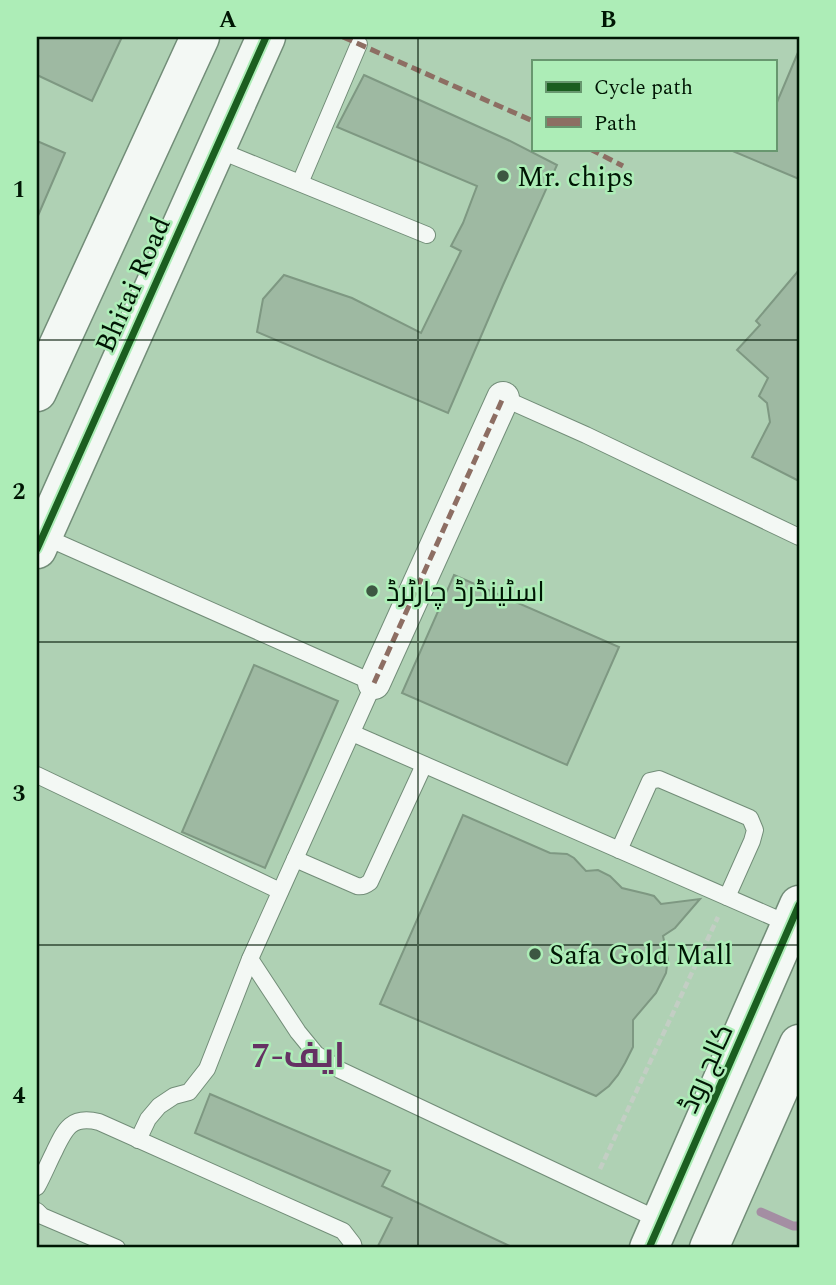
<svg xmlns="http://www.w3.org/2000/svg" width="836" height="1285" font-family="Spectral,Cairo,serif">
  <style>
    .lines { fill: none; stroke-linecap: round; stroke-linejoin: round }
    .stream { stroke: #a48ea3; stroke-width: 9 }
    .building { fill: #9eb9a2; stroke: #7e9882; stroke-width: 2 }
    .lane-casing { stroke: #728d78; stroke-width: 18 }
    .street-casing { stroke: #728d78; stroke-width: 34 }
    .secondary-casing { stroke: #728d78; stroke-width: 41 }
    .path { stroke: #c3cec4; stroke-width: 4.5; stroke-dasharray: 7 3.5; stroke-linecap: butt }
    .lane { stroke: #f3f8f4; stroke-width: 16 }
    .street { stroke: #f3f8f4; stroke-width: 32 }
    .secondary { stroke: #f3f8f4; stroke-width: 38 }
    .quiet { stroke: #8d6e63; stroke-width: 5; stroke-dasharray: 10 5; stroke-linecap: butt }
    .cycleway-casing { stroke: #adedb7; stroke-width: 11 }
    .cycleway { stroke: #1b5e20; stroke-width: 7 }
    .grid { fill: none; stroke: #001604; stroke-width: 2; stroke-opacity: 0.55 }
    .poi-dot { fill: #3d5742; stroke: #adedb7; stroke-width: 2.5 }
    .labels { text-anchor: middle; stroke-width: 5; stroke-linejoin: round; paint-order: stroke }
    .poi-label { font-size: 28px; fill: #001604; stroke: #adedb7; text-anchor: start }
    .street-label { font-size: 28px; fill: #001604; stroke: #adedb7 }
    .district-label { font-size: 35px; font-weight: bold; fill: #653263; stroke: #adedb7 }
    .neatline { fill: none; stroke: #001604; stroke-width: 2.5 }
    .grid-label { font-size: 23px; text-anchor: middle; font-weight: bold; fill: #001604 }
  </style>
  <rect width="100%" height="100%" fill="#afd1b4"/>
  <g class="lines">
    <polyline class="stream" points="761,1212 793,1226 799,1226"/>
  </g>
  <g class="building">
    <polygon points="37,37 122,37 92,101 37,75"/>
    <polygon points="799,50 799,179 728,149 775,149 775,107"/>
    <polygon points="364,75 508,140 557,165 503,285 448,413 257,332 263,299 284,275 352,298 421,333 461,251 451,246 463,223 477,186 337,127"/>
    <polygon points="37,141 65,153 37,218"/>
    <polygon points="799,270 799,481 752,457 770,422 767,403 759,396 768,378 737,350 760,325 756,321"/>
    <polygon points="454,575 619,647 567,765 402,693"/>
    <polygon points="254,665 338,701 265,868 182,832"/>
    <polygon points="463,815 550,853 567,854 574,858 586,871 598,870 610,876 622,888 647,894 654,896 661,904 700,899 675,928 663,936 668,959 666,973 656,993 633,1020 633,1047 625,1063 618,1075 609,1086 596,1096 380,1004"/>
    <polygon points="210,1094 390,1171 382,1186 514,1248 377,1248 392,1218 195,1133"/>
  </g>
  <g class="lines">
    <defs>
      <g id="lane">
        <polyline points="216,149 427,235"/>
        <polyline points="300,183 359,44"/>
        <polyline points="503,398 586,435 799,537"/>
        <polyline points="43,536 374,683 250,959 207,1069 189,1092 174,1096 159,1106 148,1119 138,1140"/>
        <polyline points="352,733 791,925"/>
        <polyline points="37,775 280,891"/>
        <polyline points="619,850 650,781 659,779 750,818 755,830 752,841 727,897"/>
        <path d="M295,859L357,886C363,887 366,885 370,882L424,765"/>
        <polyline points="250,959 298,1032 316,1054 340,1070 661,1221"/>
        <path d="M37,1187C43,1176 48,1164 54,1152C65,1129 71,1115 99,1122L343,1231L353,1244L354,1248"/>
        <polyline points="37,1211 42,1216 117,1248"/>
      </g>
      <polyline id="street" points="374,683 503,398"/>
      <g id="secondary">
        <polyline points="37,392 200,37"/>
        <polyline points="37,549 266,37"/>
        <polyline points="649,1248 799,905"/>
        <polyline points="709,1248 799,1044"/>
      </g>
    </defs>
    <use href="#lane" class="lane-casing"/>
    <use href="#street" class="street-casing"/>
    <use href="#secondary" class="secondary-casing"/>
    <polyline class="path" points="600,1169 718,917"/>
    <use href="#lane" class="lane"/>
    <use href="#street" class="street"/>
    <use href="#secondary" class="secondary"/>
    <g class="quiet">
      <polyline points="343,37 533,121"/>
      <polyline points="590,149 623,166"/>
      <polyline points="374,683 503,398"/>
    </g>
    <defs>
      <g id="cycleway">
        <polyline points="37,549 266,37"/>
        <polyline points="649,1248 799,905"/>
      </g>
    </defs>
    <use href="#cycleway" class="cycleway-casing"/>
    <use href="#cycleway" class="cycleway"/>
  </g>
  <path class="grid" d="M418,37V1248M37,340H799M37,642H799M37,945H799"/>
  <g class="poi-dot">
    <circle cx="503" cy="176" r="7"/>
    <circle cx="372" cy="591" r="7"/>
    <circle cx="535" cy="954" r="7"/>
  </g>
  <g class="labels">
    <g class="poi-label">
      <text x="517" y="186">Mr. chips</text>
      <text x="386" y="601">اسٹینڈرڈ چارٹرڈ</text>
      <text x="549" y="964">Safa Gold Mall</text>
    </g>
    <g class="street-label">
      <text transform="translate(132 284) rotate(-66)" y="10">Bhitai Road</text>
      <text transform="translate(705 1068) rotate(-66)" y="10">کالج روڈ</text>
    </g>
    <g class="district-label">
      <text x="298" y="1067">ایف-7</text>
    </g>
  </g>
  <rect width="836" height="1285" fill="none" stroke="#adedb7" stroke-width="77"/>
  <rect x="532" y="60" width="245" height="91" fill="#adedb7" stroke="#68976f" stroke-width="2"/>
  <rect x="546" y="82" width="35" height="10" fill="#1b5e20" stroke="#68976f" stroke-width="2"/>
  <text x="594" y="94" font-size="21" fill="#001604">Cycle path</text>
  <rect x="546" y="117" width="35" height="10" fill="#8d6e63" stroke="#68976f" stroke-width="2"/>
  <text x="594" y="130" font-size="21" fill="#001604">Path</text>
  <rect x="38" y="38" width="760" height="1208" class="neatline"/>
  <g class="grid-label">
    <text x="228" y="27">A</text>
    <text x="608" y="27">B</text>
    <text x="19" y="197">1</text>
    <text x="19" y="499">2</text>
    <text x="19" y="801">3</text>
    <text x="19" y="1103">4</text>
  </g>
</svg>
